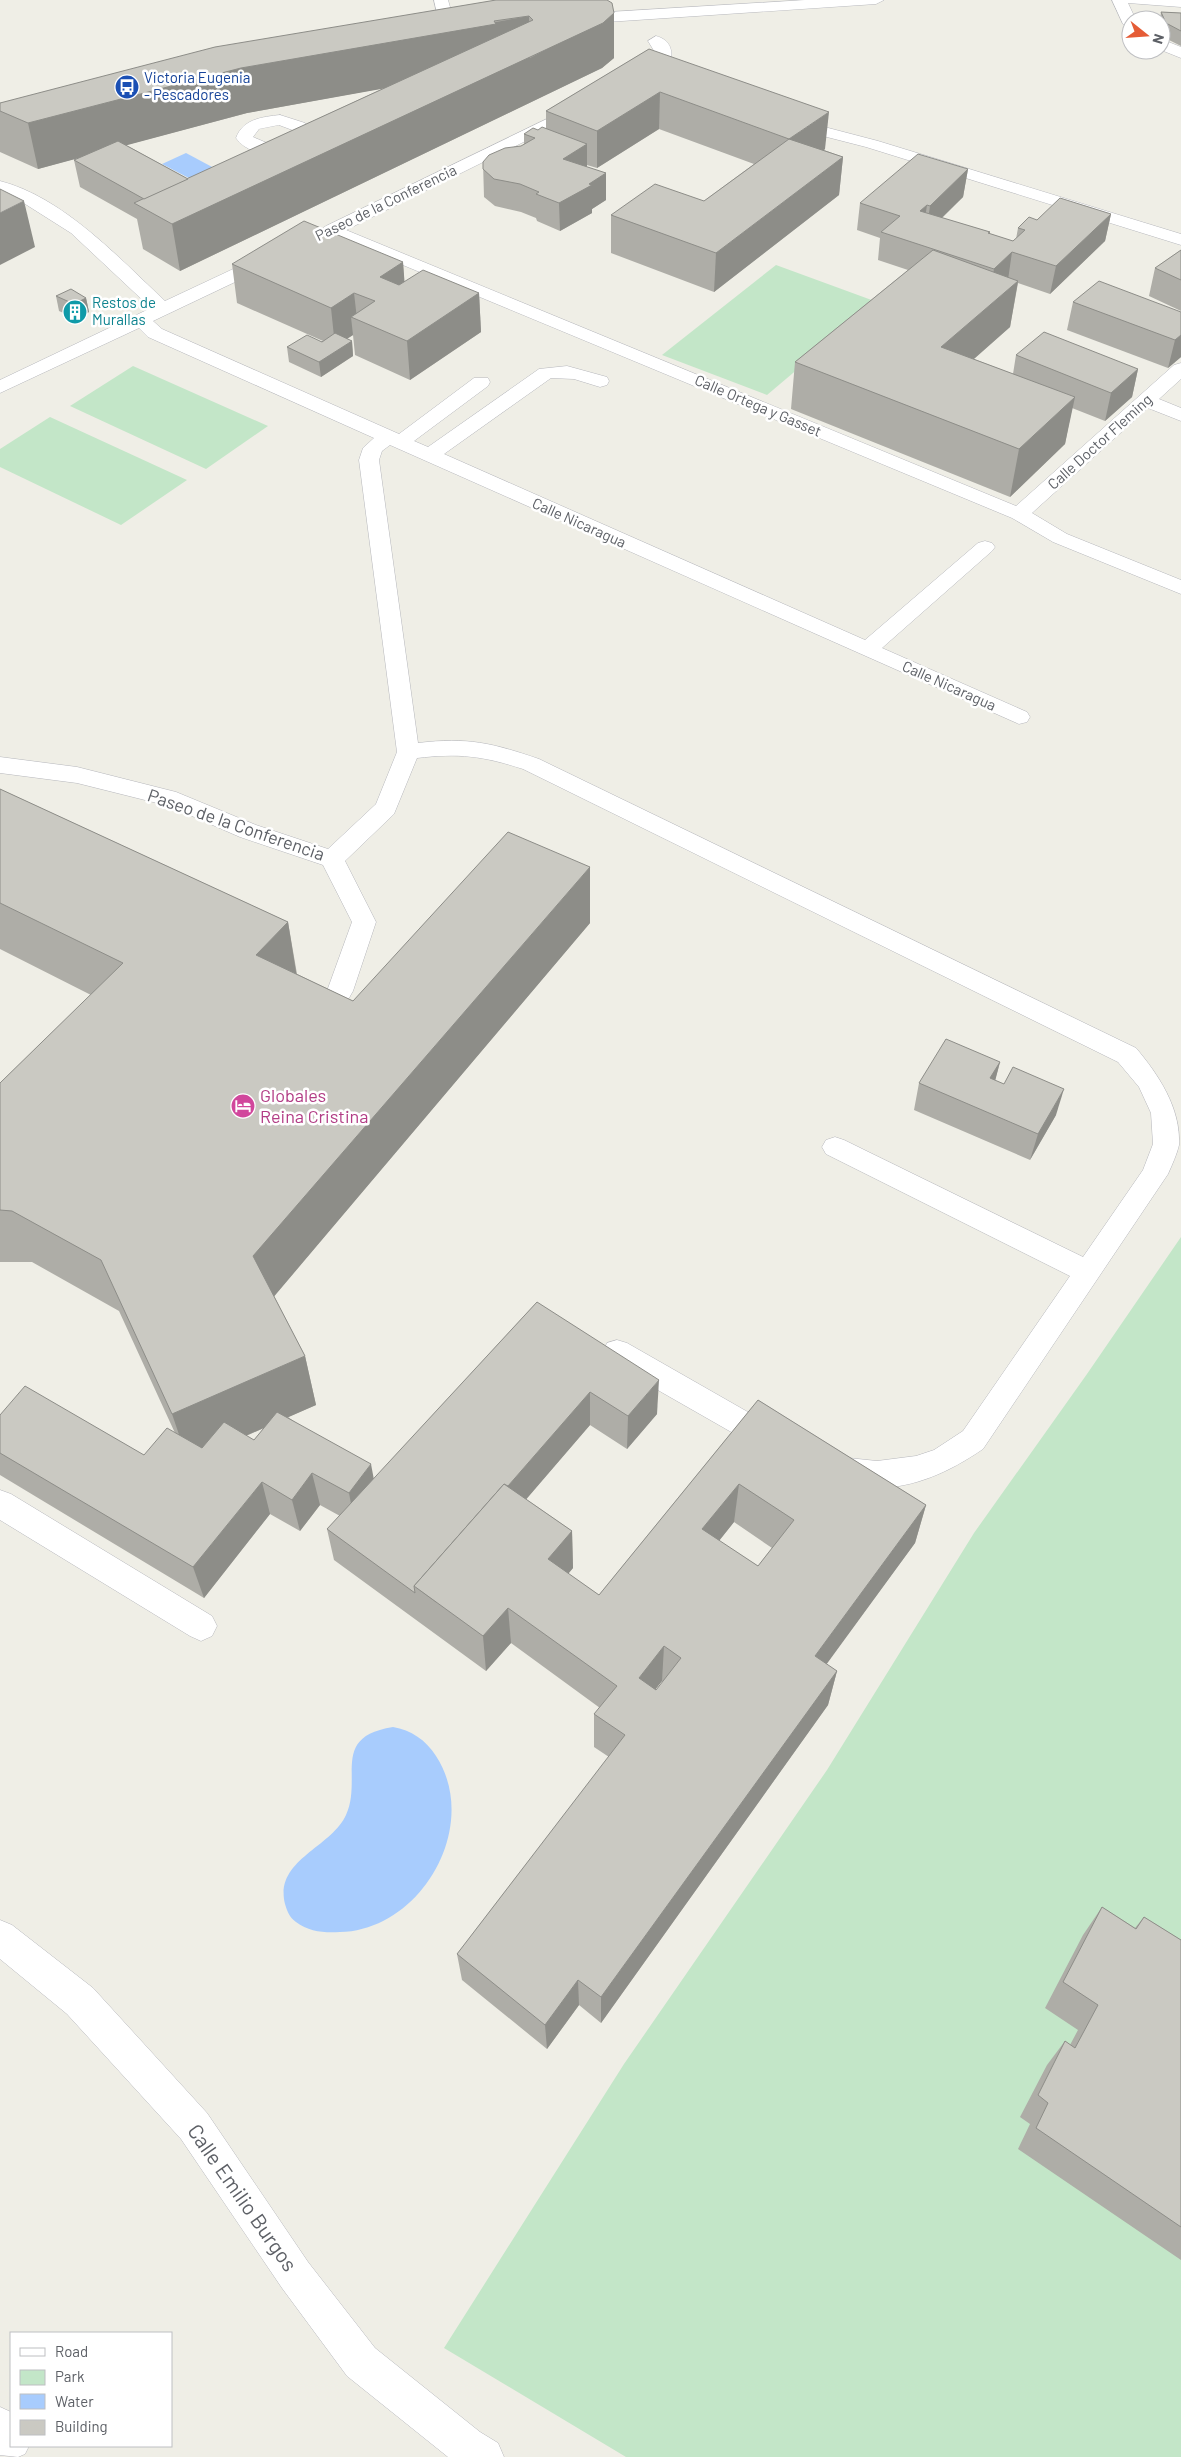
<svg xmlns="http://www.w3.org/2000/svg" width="1181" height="2457" font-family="Barlow,sans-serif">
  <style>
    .green { fill: #c3e6c8 }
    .water { fill: #a8ccfd }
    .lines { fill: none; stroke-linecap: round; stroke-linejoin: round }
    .minor-casing { stroke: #b6b7bc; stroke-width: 1 }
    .minor { fill: #fff; fill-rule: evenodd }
    .wall { fill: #aeada7; fill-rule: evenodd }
    .shaded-wall { fill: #8d8d88 }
    .building { fill: #cac9c2; stroke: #8d8d88; fill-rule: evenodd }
    .labels { text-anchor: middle; stroke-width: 5; stroke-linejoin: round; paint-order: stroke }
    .far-transit-label { font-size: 15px; fill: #164399; stroke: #fff; text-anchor: start }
    .far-street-label { font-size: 15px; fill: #5d6066; stroke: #fff }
    .far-culture-label { font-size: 15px; fill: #0d838f; stroke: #fff; text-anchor: start }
    .street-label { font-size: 18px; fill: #5d6066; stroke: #fff }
    .hotel-label { font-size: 18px; fill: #b23c85; stroke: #fff; text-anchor: start }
    .near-street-label { font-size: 21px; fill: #5d6066; stroke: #fff }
  </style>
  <rect width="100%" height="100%" fill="#efeee6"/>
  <g class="green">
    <polygon points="776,265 877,302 767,395 662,355"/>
    <polygon points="133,366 268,426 206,469 70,406"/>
    <polygon points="50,417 187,480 121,525 0,467 0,449"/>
    <polygon points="1181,1237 1181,2457 626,2457 444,2348 624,2064 827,1770 974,1533 1087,1374"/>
  </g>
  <g class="water">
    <polygon points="186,153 229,176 206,187 162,164"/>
    <path d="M393,1727C411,1730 426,1740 436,1756C481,1825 422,1930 340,1932C325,1933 309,1932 296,1922C290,1918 287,1911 285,1904C274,1860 331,1848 346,1815C363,1777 330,1737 393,1727Z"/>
  </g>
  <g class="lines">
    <defs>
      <g id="minor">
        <polygon points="434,0 448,0 459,39 456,42 451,44 443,39"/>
        <polygon points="805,0 884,0 876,4 577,24 569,19 577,14"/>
        <polygon points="1112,0 1181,0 1181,7 1128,3 1136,20 1131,20 1131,29 1123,24"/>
        <path d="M656,36C688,44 665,91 636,84L634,81L655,65L656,54L648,41Z"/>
        <polygon points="1161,39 1181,47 1181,58 1161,50"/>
        <polygon points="580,103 588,108 586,111 346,230 1016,506 1174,365 1181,363 1181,379 1159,399 1181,408 1181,421 1148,408 1032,513 1067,534 1181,580 1181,594 1053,542 1012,518 333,236 322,240 316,239 313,235 326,226"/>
        <path d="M280,115L305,123L311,131C301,159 253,162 236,138C243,119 262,117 280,115ZM279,125L295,131L288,140L267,143L253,137L259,129Z"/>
        <polygon points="790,118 878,141 1181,234 1181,245 866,147 784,126 782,123 784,120"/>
        <path d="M0,181C63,197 119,258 165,301L261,256H273L276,260L273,264L153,321L162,329L399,434L474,378H488L490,382L488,386L414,441L428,447L539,369L567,366L607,377L609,381L607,385L600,387L574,379L551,378L444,454L865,640L978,543L985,541L992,543L995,547L992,551L882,648L1027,712L1030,717L1027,722L1019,724L390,445L382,451L379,460L418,743C468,737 492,743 539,759L1136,1048C1158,1074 1181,1108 1179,1145C1177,1154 1172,1165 1168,1174L983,1449C936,1481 886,1500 828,1479L824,1470L828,1461L839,1457L877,1461L916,1456L934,1450L963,1431L1070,1276L826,1154L822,1147L826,1140L835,1137L844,1140L1083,1257L1143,1170L1153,1144L1151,1113L1139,1087L1118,1062L523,769C483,756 459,753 417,758L394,814L345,861L376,922L353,991L349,998L340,1000L331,998L327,991L352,922L323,865L240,837L169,806L77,783L0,773V757L77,767L176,792L256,825L328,849L376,804L397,752L359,460L363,448L374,438L148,337L139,328L0,393V380L151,308L71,233L11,195L0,191Z"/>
        <polygon points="617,1340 627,1343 781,1431 786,1440 781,1449 771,1453 761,1449 607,1361 603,1352 607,1343"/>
        <polygon points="0,1490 11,1494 212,1616 217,1626 212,1636 201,1641 190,1636 0,1520"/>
        <polygon points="0,1920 12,1925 93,1988 207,2113 308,2262 375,2348 480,2432 498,2443 504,2457 448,2457 347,2376 282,2288 181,2139 67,2014 0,1959"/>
        <polygon points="0,2407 11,2412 11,2446 29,2446 25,2454 18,2457 0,2455"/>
      </g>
    </defs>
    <use href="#minor" class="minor-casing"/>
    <use href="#minor" class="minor"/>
  </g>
  <g class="wall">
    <path d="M524,1L614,13V58L602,68L180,271L143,249L137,219L80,187L74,160L81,157L38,169L0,152V103ZM384,88L188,179L126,145L247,113Z"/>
    <polygon points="1161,12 1181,13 1181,46 1163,37 1161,33 1161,20 1160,20"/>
    <polygon points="649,49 825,149 824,150 843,157 839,195 714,292 611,253 611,215 704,201 754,164 659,129 597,168 587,165 587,167 606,173 606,200 592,209 592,213 560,231 537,221 536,218 521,212 495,206 484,197 483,162 524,145 524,134 546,128 546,111"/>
    <polygon points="968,169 963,197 942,218 990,232 990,234 1013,241 1016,239 1018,228 1037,220 1111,214 1105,241 1050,294 1018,283 1010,327 974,359 1013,374 1016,355 1138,369 1132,397 1105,421 1072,408 1065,444 1010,497 791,409 795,362 908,270 878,260 880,238 857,230 860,203"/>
    <polygon points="1181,250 1181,311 1149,296 1155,268"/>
    <polygon points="403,262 404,282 479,293 481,332 410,380 355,355 353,335 347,339 352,341 353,356 321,377 289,362 287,347 323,341 237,303 232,264"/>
    <polygon points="56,296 86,298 89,312 77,319 59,311"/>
    <polygon points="1073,302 1181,312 1181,357 1168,368 1067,330"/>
    <path d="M0,789L288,922L297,974L353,1001L590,867V923L274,1296L305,1356L316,1405L288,1417L374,1479L537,1302L657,1414L627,1449L590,1425L526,1499L572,1531L573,1568L568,1574L599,1595L758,1400L926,1505L915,1543L826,1664L837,1671L828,1705L601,2023L579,2005L547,2049L462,1980L457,1954L609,1757L594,1747V1714L600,1708L511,1643L486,1671L334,1560L327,1529L340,1516L320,1505L300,1531L270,1514L204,1598L0,1475V1415L144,1455L175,1433L119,1311L32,1262H0V1083L91,995L0,949ZM264,1428L254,1440L246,1436ZM734,1522L772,1548L758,1566L719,1541ZM662,1681L663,1682L656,1690L655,1689Z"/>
    <polygon points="1000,1062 995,1080 1056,1115 1030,1160 914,1110 919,1083"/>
    <polygon points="1102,1907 1135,1928 1144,1917 1181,1940 1181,2260 1018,2149 1030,2124 1020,2117 1047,2065 1065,2041 1070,2045 1078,2030 1045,2008 1083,1935"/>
  </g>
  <g class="shaded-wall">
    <polygon points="614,13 614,58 602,68 180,271 172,224 498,68 247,113 38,169 28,123 241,68 529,16 530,58"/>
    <polygon points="660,92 659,129 597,168 597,131"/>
    <polygon points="829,112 825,149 786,176 789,139"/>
    <polygon points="587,144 587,171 563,159"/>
    <polygon points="843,157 839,195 714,292 716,253"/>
    <polygon points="968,169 963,197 926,233 930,206"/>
    <polygon points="606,173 606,200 592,209 592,213 560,231 559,203"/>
    <polygon points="24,201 35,247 0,265 0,213"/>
    <polygon points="927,205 923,232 920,211"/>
    <polygon points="1111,214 1105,241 1050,294 1056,266"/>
    <polygon points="1012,252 1008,280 989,297 994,269"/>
    <polygon points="403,262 406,301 380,277"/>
    <polygon points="1018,281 1010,327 934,394 941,347"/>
    <polygon points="354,293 357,319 351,317 353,335 335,346 331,308"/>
    <polygon points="479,293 481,332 410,380 407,341"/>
    <polygon points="86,298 89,312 77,319 74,304"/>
    <polygon points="1181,335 1181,357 1168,368 1175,340"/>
    <polygon points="352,341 353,356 321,377 319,362"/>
    <polygon points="1138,369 1132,397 1105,421 1111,393"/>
    <polygon points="1075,397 1065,444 1010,497 1019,449"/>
    <polygon points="590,867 590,923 266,1306 253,1256"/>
    <polygon points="288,922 297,978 256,955"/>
    <polygon points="1000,1062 993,1089 990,1078"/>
    <polygon points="1064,1089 1056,1115 1030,1160 1038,1134"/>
    <polygon points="305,1356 316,1405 188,1461 172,1414"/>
    <polygon points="659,1380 657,1414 627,1449 628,1416"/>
    <polygon points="590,1392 590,1425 437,1603 418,1589"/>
    <polygon points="371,1464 377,1496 355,1525 349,1493"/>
    <polygon points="312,1473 320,1505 300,1531 292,1500"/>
    <polygon points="262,1482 270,1514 204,1598 193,1567"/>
    <polygon points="739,1484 734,1522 698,1567 702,1529"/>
    <polygon points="926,1505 915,1543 807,1691 815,1656"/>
    <polygon points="572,1531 573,1568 549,1596 548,1559"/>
    <polygon points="508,1608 511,1643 486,1671 483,1636"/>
    <polygon points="664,1646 662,1681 638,1712 639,1678"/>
    <polygon points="837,1671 828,1705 601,2023 601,1997"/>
    <polygon points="578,1980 579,2005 547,2049 545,2025"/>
  </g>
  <g class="building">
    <polygon points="496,0 607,0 612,3 614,13 603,23 172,224 134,203 533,20 529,16 494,21 496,24 241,68 28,123 0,111 0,103 215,47"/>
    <polygon points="1161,12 1181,13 1181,31 1166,23"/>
    <polygon points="649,49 829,112 789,139 843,157 716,253 611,215 655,184 704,201 789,139 660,92 597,131 546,111"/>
    <polygon points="542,127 587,144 563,159 606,173 589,184 592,185 559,203 536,194 539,192 520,184 494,179 483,169 483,162 489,155 505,148 521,146 535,138 524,134 533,128 538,130"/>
    <polygon points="118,141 188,179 144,199 74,160"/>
    <polygon points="918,154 968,169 930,206 927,205 920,211 990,232 988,233 1013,241 1025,230 1018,228 1029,217 1037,220 1060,198 1111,214 1056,266 1012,252 994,269 881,232 900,216 860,203"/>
    <polygon points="0,189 24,201 0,213"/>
    <polygon points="304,221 403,262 380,277 399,285 423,270 479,293 407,341 351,317 375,301 354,293 331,308 232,264"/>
    <polygon points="933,250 1018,281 941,347 1075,397 1019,449 795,362"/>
    <polygon points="1181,250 1181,280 1155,268"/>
    <polygon points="1099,281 1181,312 1181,335 1175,340 1073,302"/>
    <polygon points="71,289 86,298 74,304 56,296"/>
    <polygon points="1044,332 1138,369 1111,393 1016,355"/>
    <polygon points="335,333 352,341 319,362 287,347 307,335 322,342"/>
    <polygon points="0,789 288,922 256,955 353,1001 508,832 590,867 253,1256 305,1356 172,1414 101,1260 12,1211 0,1210 0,1083 123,963 0,903"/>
    <polygon points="946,1039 1000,1062 990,1078 1004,1084 1013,1067 1064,1089 1038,1134 919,1083"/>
    <polygon points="537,1302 659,1380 628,1416 590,1392 508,1486 504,1484 414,1586 415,1593 327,1529"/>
    <polygon points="25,1386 144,1455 167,1428 202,1448 224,1422 254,1440 277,1412 371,1464 349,1493 312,1473 292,1500 262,1482 193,1567 0,1453 0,1415"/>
    <path d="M758,1400L926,1505L815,1656L837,1671L601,1997L578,1980L545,2025L457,1954L625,1735L594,1714L617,1686L508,1608L483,1636L414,1586L504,1484L572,1531L548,1559L599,1595ZM739,1484L794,1520L758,1566L702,1529ZM664,1646L681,1658L656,1690L639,1678Z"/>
    <polygon points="1102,1907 1136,1929 1144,1917 1181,1940 1181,2227 1036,2128 1048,2103 1038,2095 1065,2041 1075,2048 1098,2005 1063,1982"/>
  </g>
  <defs>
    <symbol id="bus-disc" viewBox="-11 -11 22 22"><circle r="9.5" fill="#1a4fb4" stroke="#fff"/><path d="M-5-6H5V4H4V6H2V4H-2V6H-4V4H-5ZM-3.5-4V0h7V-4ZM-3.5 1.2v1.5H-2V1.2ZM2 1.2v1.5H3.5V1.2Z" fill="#fff"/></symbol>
    <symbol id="building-disc" viewBox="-11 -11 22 22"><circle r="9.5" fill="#0f9aa8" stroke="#fff"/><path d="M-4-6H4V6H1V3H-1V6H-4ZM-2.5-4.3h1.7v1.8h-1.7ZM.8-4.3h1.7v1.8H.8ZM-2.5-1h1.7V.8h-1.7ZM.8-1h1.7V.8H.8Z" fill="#fff"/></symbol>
    <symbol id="hotel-disc" viewBox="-11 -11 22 22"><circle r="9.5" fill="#d1479c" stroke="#fff"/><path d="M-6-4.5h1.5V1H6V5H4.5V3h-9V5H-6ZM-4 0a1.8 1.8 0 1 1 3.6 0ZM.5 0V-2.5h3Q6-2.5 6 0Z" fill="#fff"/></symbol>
  </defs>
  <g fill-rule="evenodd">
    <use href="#bus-disc" x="113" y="73" width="28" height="28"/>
    <use href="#building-disc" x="61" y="298" width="28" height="28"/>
    <use href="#hotel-disc" x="229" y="1092" width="28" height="28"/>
  </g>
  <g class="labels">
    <g class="far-transit-label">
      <text x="144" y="83">Victoria Eugenia<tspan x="144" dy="17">- Pescadores</tspan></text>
    </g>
    <g class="far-street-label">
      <text transform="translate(386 203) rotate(-26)" y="5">Paseo de la Conferencia</text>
      <text transform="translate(758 406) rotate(23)" y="5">Calle Ortega y Gasset</text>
      <text transform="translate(1100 442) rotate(-42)" y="5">Calle Doctor Fleming</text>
      <text transform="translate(579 523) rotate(24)" y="5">Calle Nicaragua</text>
      <text transform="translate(949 686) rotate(24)" y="5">Calle Nicaragua</text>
    </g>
    <g class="far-culture-label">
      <text x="92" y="308">Restos de<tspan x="92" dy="17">Murallas</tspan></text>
    </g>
    <g class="street-label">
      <text transform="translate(236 825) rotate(19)" y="6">Paseo de la Conferencia</text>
    </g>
    <g class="hotel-label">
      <text x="260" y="1102">Globales<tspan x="260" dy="21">Reina Cristina</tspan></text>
    </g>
    <g class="near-street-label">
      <text transform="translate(242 2198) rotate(55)" y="7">Calle Emilio Burgos</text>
    </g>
  </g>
  <rect x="10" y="2332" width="162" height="115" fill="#ffffff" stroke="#bebfc2"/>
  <rect x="20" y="2348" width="25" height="8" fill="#ffffff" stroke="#bebfc2"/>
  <text x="55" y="2357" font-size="15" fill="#5d6066">Road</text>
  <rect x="20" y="2370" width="25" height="15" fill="#c3e6c8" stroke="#bebfc2"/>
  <text x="55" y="2382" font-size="15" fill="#5d6066">Park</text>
  <rect x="20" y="2394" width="25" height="15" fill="#a8ccfd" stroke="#bebfc2"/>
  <text x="55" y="2407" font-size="15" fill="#5d6066">Water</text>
  <rect x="20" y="2420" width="25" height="15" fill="#cac9c2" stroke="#bebfc2"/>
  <text x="55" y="2432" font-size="15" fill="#5d6066">Building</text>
  <g transform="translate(1146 35) rotate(107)"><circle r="24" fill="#ffffff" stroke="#bebfc2"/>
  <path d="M0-4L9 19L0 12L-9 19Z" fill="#e55c36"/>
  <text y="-8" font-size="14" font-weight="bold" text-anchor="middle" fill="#5d6066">N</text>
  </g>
</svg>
